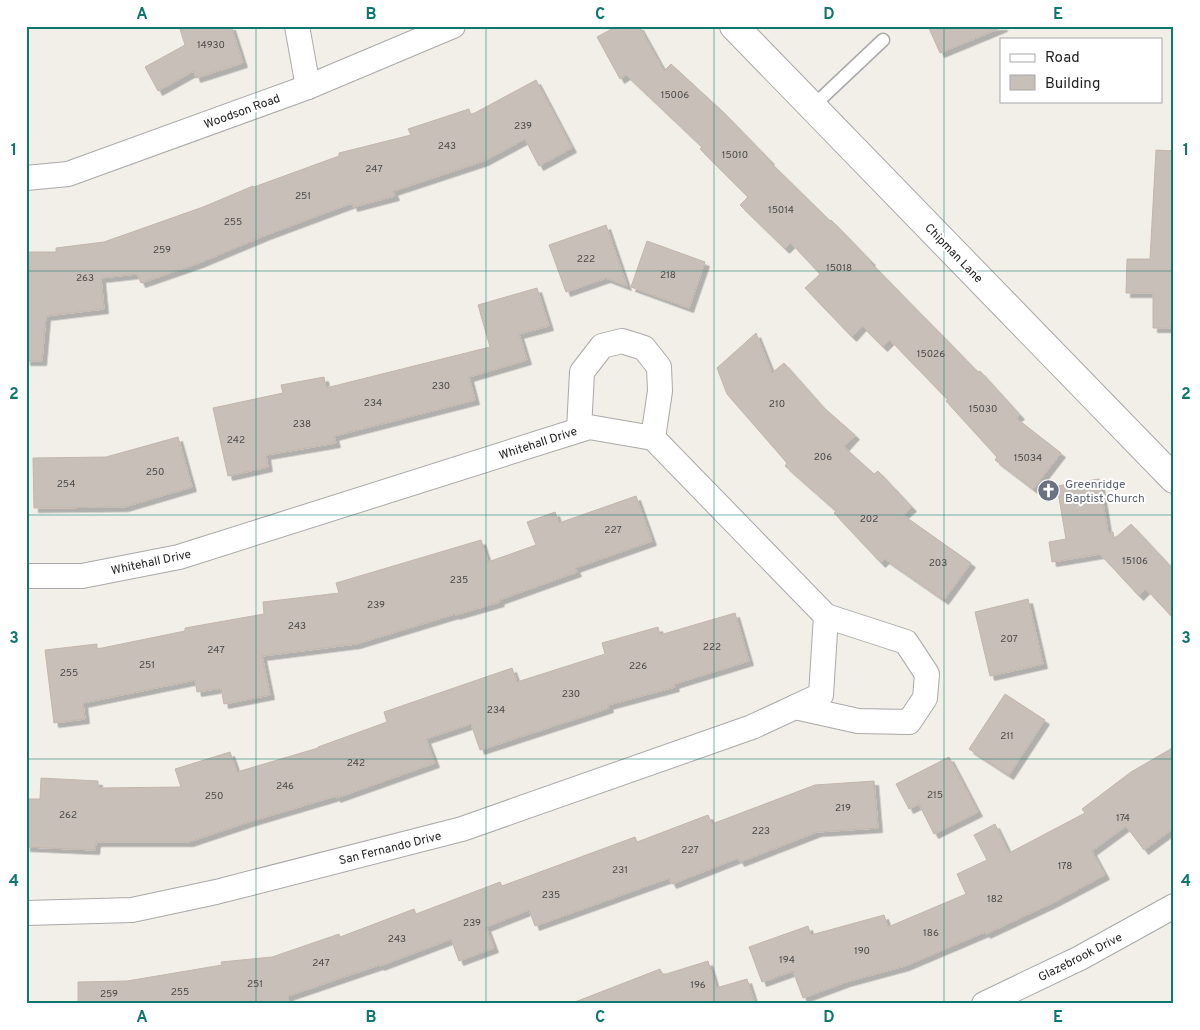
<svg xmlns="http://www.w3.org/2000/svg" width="1200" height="1030" font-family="Overpass,sans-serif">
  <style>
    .building { fill: #c7bfb8; stroke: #c4b6ab; filter: url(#shadow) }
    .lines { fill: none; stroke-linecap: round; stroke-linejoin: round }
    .service-casing { stroke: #a9a9a9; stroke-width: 15 }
    .minor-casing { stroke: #a9a9a9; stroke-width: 26 }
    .tertiary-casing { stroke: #a9a9a9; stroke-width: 30 }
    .service { stroke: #fff; stroke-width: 12 }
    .minor { stroke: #fff; stroke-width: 24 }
    .tertiary { stroke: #fff; stroke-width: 28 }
    .grid { fill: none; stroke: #0f766e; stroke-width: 1; stroke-opacity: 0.55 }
    .labels { text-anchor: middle; stroke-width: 4; stroke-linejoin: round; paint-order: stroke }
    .number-label { font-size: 10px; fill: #4b4948 }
    .street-label { font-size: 12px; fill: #222; stroke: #fff }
    .worship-label { font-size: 12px; fill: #5b616d; stroke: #fff; text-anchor: start }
    .neatline { fill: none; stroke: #0f766e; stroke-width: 2 }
    .grid-label { font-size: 16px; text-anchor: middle; font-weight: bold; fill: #0f766e }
  </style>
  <defs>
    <filter id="shadow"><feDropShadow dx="4.5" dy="4.5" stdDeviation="0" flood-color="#0004"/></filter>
  </defs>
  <rect width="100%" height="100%" fill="#f2efe9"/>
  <g class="building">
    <polygon points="179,26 231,26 243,63 196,78 194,71 158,91 145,67 185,45"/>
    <polygon points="617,26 639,26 664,71 671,64 722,111 770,160 769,161 830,221 831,220 871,261 870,262 978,372 980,371 1020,415 1016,418 1061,453 1033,489 995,460 997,457 946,401 948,400 890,340 883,347 862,326 852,337 805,288 820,274 791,243 785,249 740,205 748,197 700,149 702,147 626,75 620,79 597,37"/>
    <polygon points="928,26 1003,26 1003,27 940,53"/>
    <polygon points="536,80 572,148 539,166 525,139 484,161 393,191 395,196 353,207 352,203 266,235 199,263 141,283 137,274 101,278 104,309 46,316 42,361 26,361 26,252 56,252 56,248 104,242 203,207 253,186 254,187 339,156 339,153 411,135 408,129 469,109 471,115"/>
    <polygon points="1156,150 1174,151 1174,328 1153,328 1153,293 1126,293 1127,259 1150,259"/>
    <polygon points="606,225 627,286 606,278 566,292 549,245"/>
    <polygon points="647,241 705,262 689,308 631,287"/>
    <polygon points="537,288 549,326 519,334 527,360 469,377 475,400 334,436 336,443 266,455 268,467 228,476 213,408 283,393 281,385 324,377 326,388 490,347 478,305"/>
    <polygon points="756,333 772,373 784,363 823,407 855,435 844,447 874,474 878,471 912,507 903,515 971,563 944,600 885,559 881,563 834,513 836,511 785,466 787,463 727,394 717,368"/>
    <polygon points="178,437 192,487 124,507 34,508 33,458 106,457"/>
    <polygon points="1099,479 1108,533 1113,532 1114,539 1131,524 1174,570 1174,619 1146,589 1139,596 1100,554 1052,562 1049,542 1066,539 1057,486"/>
    <polygon points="636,496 652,541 575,568 577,572 499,600 500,602 455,615 455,614 356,644 262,656 270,695 224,704 221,688 197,692 195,680 83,703 85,719 54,723 45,650 97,644 97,649 185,631 185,628 264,614 263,602 339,593 336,583 481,540 488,562 536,545 527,522 555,512 559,523"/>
    <polygon points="1028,599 1043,664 990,676 975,612"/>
    <polygon points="735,613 749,661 674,684 675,687 608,705 609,708 480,750 471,724 426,739 435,763 336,798 336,796 252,821 189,842 96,842 95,850 26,847 26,799 40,799 41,778 98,781 98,788 181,787 175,769 230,752 237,772 318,748 318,747 387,722 384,712 512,668 517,682 605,654 602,643 658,627 660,635"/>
    <polygon points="1005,694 1045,720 1009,775 969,749"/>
    <polygon points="1174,747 1174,828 1144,850 1126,826 1092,851 1105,875 1054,902 986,934 985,932 905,966 846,982 803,998 793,971 762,982 749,947 808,926 811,935 884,915 888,927 966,894 957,874 987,860 974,835 995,824 1009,853 1085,813 1082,809 1131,772"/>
    <polygon points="949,757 978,812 934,834 919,804 909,809 896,784"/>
    <polygon points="874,781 878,828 817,832 740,862 738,858 672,884 669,878 535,926 529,910 486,927 494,948 459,961 451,939 380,966 379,965 288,996 289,1004 78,1004 78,982 127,981 222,965 221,962 272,957 339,934 340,937 414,909 416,914 500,882 502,886 635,837 637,842 708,815 712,824 815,785"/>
    <polygon points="708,961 716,988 747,979 755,1004 575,1004 575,1002 660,969 663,975"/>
  </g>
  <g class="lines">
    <defs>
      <polyline id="service" points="812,107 883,40"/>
      <g id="minor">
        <polyline points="297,26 308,87"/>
        <polyline points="26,178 68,174 308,87 453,26"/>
        <polyline points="579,430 582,372 602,346 622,341 644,348 659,367 660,391 653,438"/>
        <polyline points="26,576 82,576 179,557 589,427 653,438 826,616 821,695 752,727 462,829 216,892 132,910 26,913"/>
        <polyline points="795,707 858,721 909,722 925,698 927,674 906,642 826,616"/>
        <polyline points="984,1004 1080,958 1174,906"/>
      </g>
      <polyline id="tertiary" points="734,26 1174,479"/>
    </defs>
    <use href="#service" class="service-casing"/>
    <use href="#minor" class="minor-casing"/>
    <use href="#tertiary" class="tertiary-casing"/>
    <use href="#service" class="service"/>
    <use href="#minor" class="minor"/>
    <use href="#tertiary" class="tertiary"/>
  </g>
  <path class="grid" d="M256,26V1004M486,26V1004M714,26V1004M944,26V1004M26,271H1174M26,515H1174M26,759H1174"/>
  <defs>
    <symbol id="church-disc" viewBox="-11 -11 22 22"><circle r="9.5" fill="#6b7280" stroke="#fff"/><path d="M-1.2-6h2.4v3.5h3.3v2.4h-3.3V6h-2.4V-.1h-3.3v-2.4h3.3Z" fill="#fff"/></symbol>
  </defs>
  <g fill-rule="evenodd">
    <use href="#church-disc" x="1036" y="478" width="25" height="25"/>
  </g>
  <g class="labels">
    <g class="number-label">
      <text x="211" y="48">14930</text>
      <text x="675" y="98">15006</text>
      <text x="523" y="129">239</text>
      <text x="447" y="149">243</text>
      <text x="735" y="158">15010</text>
      <text x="374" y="172">247</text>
      <text x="303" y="199">251</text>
      <text x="781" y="213">15014</text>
      <text x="233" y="225">255</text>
      <text x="162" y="253">259</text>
      <text x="586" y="262">222</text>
      <text x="839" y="271">15018</text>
      <text x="668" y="278">218</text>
      <text x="85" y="281">263</text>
      <text x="931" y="357">15026</text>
      <text x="441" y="389">230</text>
      <text x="373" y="406">234</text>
      <text x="777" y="407">210</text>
      <text x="983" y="412">15030</text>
      <text x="302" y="427">238</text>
      <text x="236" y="443">242</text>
      <text x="823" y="460">206</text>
      <text x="1028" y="461">15034</text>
      <text x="155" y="475">250</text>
      <text x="66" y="487">254</text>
      <text x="869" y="522">202</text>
      <text x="613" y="533">227</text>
      <text x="1135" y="564">15106</text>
      <text x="938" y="566">203</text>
      <text x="459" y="583">235</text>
      <text x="376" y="608">239</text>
      <text x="297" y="629">243</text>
      <text x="1009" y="642">207</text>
      <text x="712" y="650">222</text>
      <text x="216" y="653">247</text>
      <text x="147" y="668">251</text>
      <text x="638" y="669">226</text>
      <text x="69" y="676">255</text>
      <text x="571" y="697">230</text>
      <text x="496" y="713">234</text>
      <text x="1007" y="739">211</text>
      <text x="356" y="766">242</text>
      <text x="285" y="789">246</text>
      <text x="935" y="798">215</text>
      <text x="214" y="799">250</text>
      <text x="843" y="811">219</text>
      <text x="68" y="818">262</text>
      <text x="1123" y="821">174</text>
      <text x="761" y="834">223</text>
      <text x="690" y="853">227</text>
      <text x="1065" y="869">178</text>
      <text x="620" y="873">231</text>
      <text x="551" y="898">235</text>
      <text x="995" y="902">182</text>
      <text x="472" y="926">239</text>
      <text x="931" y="936">186</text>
      <text x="397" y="942">243</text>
      <text x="862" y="954">190</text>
      <text x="787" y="963">194</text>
      <text x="321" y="966">247</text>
      <text x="255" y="987">251</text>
      <text x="698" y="988">196</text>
      <text x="180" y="995">255</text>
      <text x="109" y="997">259</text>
    </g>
    <g class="street-label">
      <text transform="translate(242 111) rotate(-20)" y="4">Woodson Road</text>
      <text transform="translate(954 253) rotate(46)" y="4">Chipman Lane</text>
      <text transform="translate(538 443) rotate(-18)" y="4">Whitehall Drive</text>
      <text transform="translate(151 562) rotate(-12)" y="4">Whitehall Drive</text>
      <text transform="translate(390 848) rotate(-14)" y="4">San Fernando Drive</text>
      <text transform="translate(1080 957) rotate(-27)" y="4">Glazebrook Drive</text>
    </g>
    <g class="worship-label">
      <text x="1065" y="488">Greenridge<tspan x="1065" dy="14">Baptist Church</tspan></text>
    </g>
  </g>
  <rect width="1200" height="1030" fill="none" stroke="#ffffff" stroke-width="55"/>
  <rect x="1000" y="38" width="162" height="65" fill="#ffffff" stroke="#a7a7a7"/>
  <rect x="1010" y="54" width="25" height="8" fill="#ffffff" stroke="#a7a7a7"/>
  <text x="1045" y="62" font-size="15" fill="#222222">Road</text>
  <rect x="1010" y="75" width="25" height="15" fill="#c7bfb8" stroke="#a7a7a7"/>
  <text x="1045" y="88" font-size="15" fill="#222222">Building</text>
  <rect x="28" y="28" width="1144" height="974" class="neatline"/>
  <g class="grid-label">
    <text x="142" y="19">A</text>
    <text x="371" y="19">B</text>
    <text x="600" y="19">C</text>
    <text x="829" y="19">D</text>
    <text x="1058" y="19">E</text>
    <text x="14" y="155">1</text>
    <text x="1186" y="155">1</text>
    <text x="14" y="399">2</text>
    <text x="1186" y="399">2</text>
    <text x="14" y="643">3</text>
    <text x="1186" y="643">3</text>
    <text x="14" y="886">4</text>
    <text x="1186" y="886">4</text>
    <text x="142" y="1022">A</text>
    <text x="371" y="1022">B</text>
    <text x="600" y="1022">C</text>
    <text x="829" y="1022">D</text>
    <text x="1058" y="1022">E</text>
  </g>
</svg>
